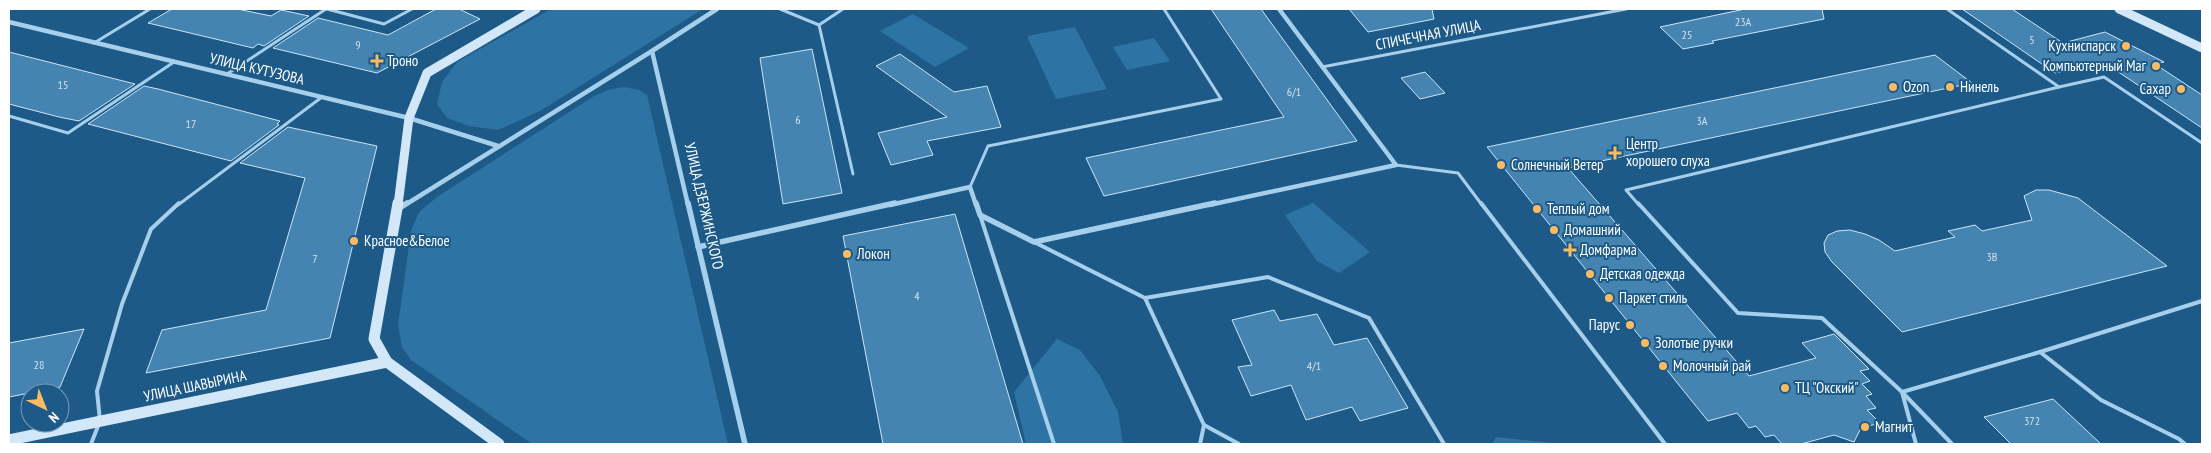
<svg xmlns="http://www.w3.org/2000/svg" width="2211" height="453" font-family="'PT Sans Narrow',sans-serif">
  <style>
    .green { fill: #2d73a4 }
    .building { fill: #4584b0; stroke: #cbe6f8 }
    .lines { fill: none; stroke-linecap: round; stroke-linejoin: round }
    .lane-far1 { stroke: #a6cfeb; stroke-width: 3 }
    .lane { stroke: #a6cfeb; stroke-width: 4 }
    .street-far1 { stroke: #a6cfeb; stroke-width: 4.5 }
    .street { stroke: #a6cfeb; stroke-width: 5.5 }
    .secondary-far1 { stroke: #d2e8f8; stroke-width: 9 }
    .secondary { stroke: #d2e8f8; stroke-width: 11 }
    .poi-dot { fill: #fbba64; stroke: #1d5a87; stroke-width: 2 }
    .labels { text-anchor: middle; stroke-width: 4; stroke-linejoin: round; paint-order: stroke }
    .number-label { font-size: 12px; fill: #d0e0eb }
    .street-label { font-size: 15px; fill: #fff; stroke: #1d5a87 }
    .poi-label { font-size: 15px; fill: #fff; stroke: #1d5a87; text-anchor: start }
  </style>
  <rect width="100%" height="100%" fill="#1d5a87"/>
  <g class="green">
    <polygon points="551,9 703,9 540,111 498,130 469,126 447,118 437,104 442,82 457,62"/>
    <polygon points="913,14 969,48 935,67 880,31"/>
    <polygon points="1075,27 1107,89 1056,99 1027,36"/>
    <polygon points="1154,38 1170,61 1127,70 1113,47"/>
    <polygon points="624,87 639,90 647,95 728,444 532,444 411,360 402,347 398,325 411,231 419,212 437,197 594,96 608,90"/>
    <polygon points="1313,203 1370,252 1339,273 1317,261 1285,215"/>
    <polygon points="1057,339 1080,350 1100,376 1118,412 1123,444 1026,444 1014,392"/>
    <polygon points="1496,437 1553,443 1557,444 1492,444"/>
  </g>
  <g class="building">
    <polygon points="172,9 237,9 271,16 281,10 309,16 264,46 258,44 253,48 148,23"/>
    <polygon points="436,9 459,9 480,19 377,73 273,48 318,18 388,35"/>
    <polygon points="1211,9 1261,9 1357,141 1104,196 1086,158 1284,117"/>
    <polygon points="1349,9 1432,9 1434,19 1368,32"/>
    <polygon points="1745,9 1822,9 1824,19 1712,41 1714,43 1683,49 1660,27"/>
    <polygon points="1962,9 2012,9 2063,43 2105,32 2164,62 2155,64 2202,95 2202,128 2105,63 2055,73"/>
    <polygon points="812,49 842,193 783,204 760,58"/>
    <polygon points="9,52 135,84 79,121 59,117 9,104"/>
    <polygon points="900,54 954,92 987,86 1001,127 927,141 933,155 891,165 878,133 947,117 876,66"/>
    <polygon points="1935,55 1972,83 1568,168 1749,376 1816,358 1802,343 1834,334 1869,369 1860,371 1870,381 1862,384 1872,394 1866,396 1876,408 1867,410 1880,423 1861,428 1854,442 1834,435 1801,444 1782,444 1774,435 1765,437 1756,426 1749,428 1737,413 1708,421 1487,147"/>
    <polygon points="1425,72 1445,93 1420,99 1401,78"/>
    <polygon points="144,86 158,89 280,121 277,124 279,125 231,161 88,124"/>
    <polygon points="288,127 377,146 330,338 146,373 162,330 266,310 305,178 240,163"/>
    <polygon points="2036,190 2049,190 2078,198 2167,266 1902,332 1832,262 1825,252 1824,243 1828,235 1837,231 1850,230 1865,234 1879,240 1895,251 1955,237 1948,231 1975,225 1982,231 2032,220 2024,196"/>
    <polygon points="955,214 1023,444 883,444 843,236"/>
    <polygon points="1274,310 1280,321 1317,314 1334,345 1367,338 1408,408 1360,421 1352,407 1306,420 1291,385 1251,396 1238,367 1252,365 1232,320"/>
    <polygon points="84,329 60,387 9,397 9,343"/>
    <polygon points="2053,399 2101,444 2011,444 1984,417"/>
  </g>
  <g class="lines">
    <g class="lane-far1">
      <polyline points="327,9 384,24 412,9"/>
      <polyline points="780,9 819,25 853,174"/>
      <polyline points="1947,9 2059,87 2104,77 2202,143"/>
      <polyline points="819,25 843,9"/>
      <polyline points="94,43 150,9"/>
      <polyline points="1322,67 1626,9"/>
      <polyline points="227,74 326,9"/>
      <polyline points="9,116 68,133 174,62"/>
      <polyline points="1396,165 1458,173 1482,205"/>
      <polyline points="970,187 988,146 1221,99 1164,9"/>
      <polyline points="178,205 322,97"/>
      <polyline points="1639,205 1626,190 2059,87"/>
    </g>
    <g class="lane">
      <polyline points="1481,203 1665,444"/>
      <polyline points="1638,203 1738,313 1822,318 1902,392 1916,444"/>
      <polyline points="980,215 1054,444"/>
      <polyline points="1034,242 1145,298 1268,277 1369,318 1444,444"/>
      <polyline points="1145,298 1204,425 1239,444"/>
      <polyline points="2040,352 2202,301"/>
      <polyline points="91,444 100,421 97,391 122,304 151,229 179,203"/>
      <polyline points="1200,444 1204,425"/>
      <polyline points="1952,444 1902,392 2040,352 2101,400 2179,439 2185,444"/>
    </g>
    <g class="street-far1">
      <polyline points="9,22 409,118 498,146"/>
      <polyline points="405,205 652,51"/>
      <polyline points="688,205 652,51 717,9"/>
      <polyline points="890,205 970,187 976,205"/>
      <polyline points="1209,205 1396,165 1279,9"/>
    </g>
    <g class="street">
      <polyline points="688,203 745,444"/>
      <polyline points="976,203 980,215 1034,242 1215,203"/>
      <polyline points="397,210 407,203"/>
      <polyline points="698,247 895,203"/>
    </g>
    <g class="secondary-far1">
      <polyline points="2119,9 2202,48"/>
      <polyline points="398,205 409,118 427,73 536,9"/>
    </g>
    <g class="secondary">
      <polyline points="398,203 374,339 387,362 499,444"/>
      <polyline points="9,440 387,362"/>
    </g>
  </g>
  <g class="poi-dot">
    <circle cx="2126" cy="46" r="5"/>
    <path d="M374.5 53.5h5v5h5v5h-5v5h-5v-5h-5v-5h5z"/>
    <circle cx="2156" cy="66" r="5"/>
    <circle cx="1893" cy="87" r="5"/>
    <circle cx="1950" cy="87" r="5"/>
    <circle cx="2181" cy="89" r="5"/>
    <path d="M1612.5 145.5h5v5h5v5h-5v5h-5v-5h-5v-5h5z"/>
    <circle cx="1501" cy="165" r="5"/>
    <circle cx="1537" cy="209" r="5"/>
    <circle cx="1554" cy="230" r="5"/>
    <circle cx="354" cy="241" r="5"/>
    <path d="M1567.5 242.5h5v5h5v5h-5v5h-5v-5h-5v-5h5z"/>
    <circle cx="847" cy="254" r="5"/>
    <circle cx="1590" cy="274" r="5"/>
    <circle cx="1609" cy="298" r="5"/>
    <circle cx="1630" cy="325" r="5"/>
    <circle cx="1645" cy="343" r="5"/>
    <circle cx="1663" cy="366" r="5"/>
    <circle cx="1785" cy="388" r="5"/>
    <circle cx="1865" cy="427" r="5"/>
  </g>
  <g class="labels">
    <g class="number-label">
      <text x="1743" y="26">23А</text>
      <text x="1687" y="39">25</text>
      <text x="2032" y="44">5</text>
      <text x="358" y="49">9</text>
      <text x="63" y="89">15</text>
      <text x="1294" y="96">6/1</text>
      <text x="798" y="124">6</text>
      <text x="1702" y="125">3А</text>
      <text x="191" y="128">17</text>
      <text x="1992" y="261">3В</text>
      <text x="315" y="263">7</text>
      <text x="917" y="300">4</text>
      <text x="39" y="369">28</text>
      <text x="1314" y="370">4/1</text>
      <text x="2032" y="425">372</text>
    </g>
    <g class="street-label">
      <text transform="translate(1428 35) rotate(-11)" y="5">СПИЧЕЧНАЯ УЛИЦА</text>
      <text transform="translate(257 69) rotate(13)" y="5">УЛИЦА КУТУЗОВА</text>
      <text transform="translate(704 206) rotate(77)" y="5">УЛИЦА ДЗЕРЖИНСКОГО</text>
      <text transform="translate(195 386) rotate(-12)" y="5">УЛИЦА ШАВЫРИНА</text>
    </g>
    <g class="poi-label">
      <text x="2116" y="51" text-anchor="end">Кухниспарск</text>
      <text x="387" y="66">Троно</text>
      <text x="2146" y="71" text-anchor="end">Компьютерный Маг</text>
      <text x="1903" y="92">Ozon</text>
      <text x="1960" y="92">Нинель</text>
      <text x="2171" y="94" text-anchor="end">Сахар</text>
      <text x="1626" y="149">Центр<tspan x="1626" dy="17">хорошего слуха</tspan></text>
      <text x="1511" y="170">Солнечный Ветер</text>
      <text x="1547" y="214">Теплый дом</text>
      <text x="1564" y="235">Домашний</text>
      <text x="364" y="246">Красное&amp;Белое</text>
      <text x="1580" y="255">Домфарма</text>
      <text x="857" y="259">Локон</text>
      <text x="1600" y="279">Детская одежда</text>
      <text x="1619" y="303">Паркет стиль</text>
      <text x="1620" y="330" text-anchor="end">Парус</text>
      <text x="1655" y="348">Золотые ручки</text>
      <text x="1673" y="371">Молочный рай</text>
      <text x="1795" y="393">ТЦ "Окский"</text>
      <text x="1875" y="432">Магнит</text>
    </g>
  </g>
  <rect width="2211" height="453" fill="none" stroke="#ffffff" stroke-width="20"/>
  <g transform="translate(45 408) rotate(137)"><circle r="24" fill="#1d5a87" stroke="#779cb7"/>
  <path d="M0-4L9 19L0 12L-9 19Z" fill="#fbba64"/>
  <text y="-8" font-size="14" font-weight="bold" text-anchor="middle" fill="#ffffff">N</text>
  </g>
</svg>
